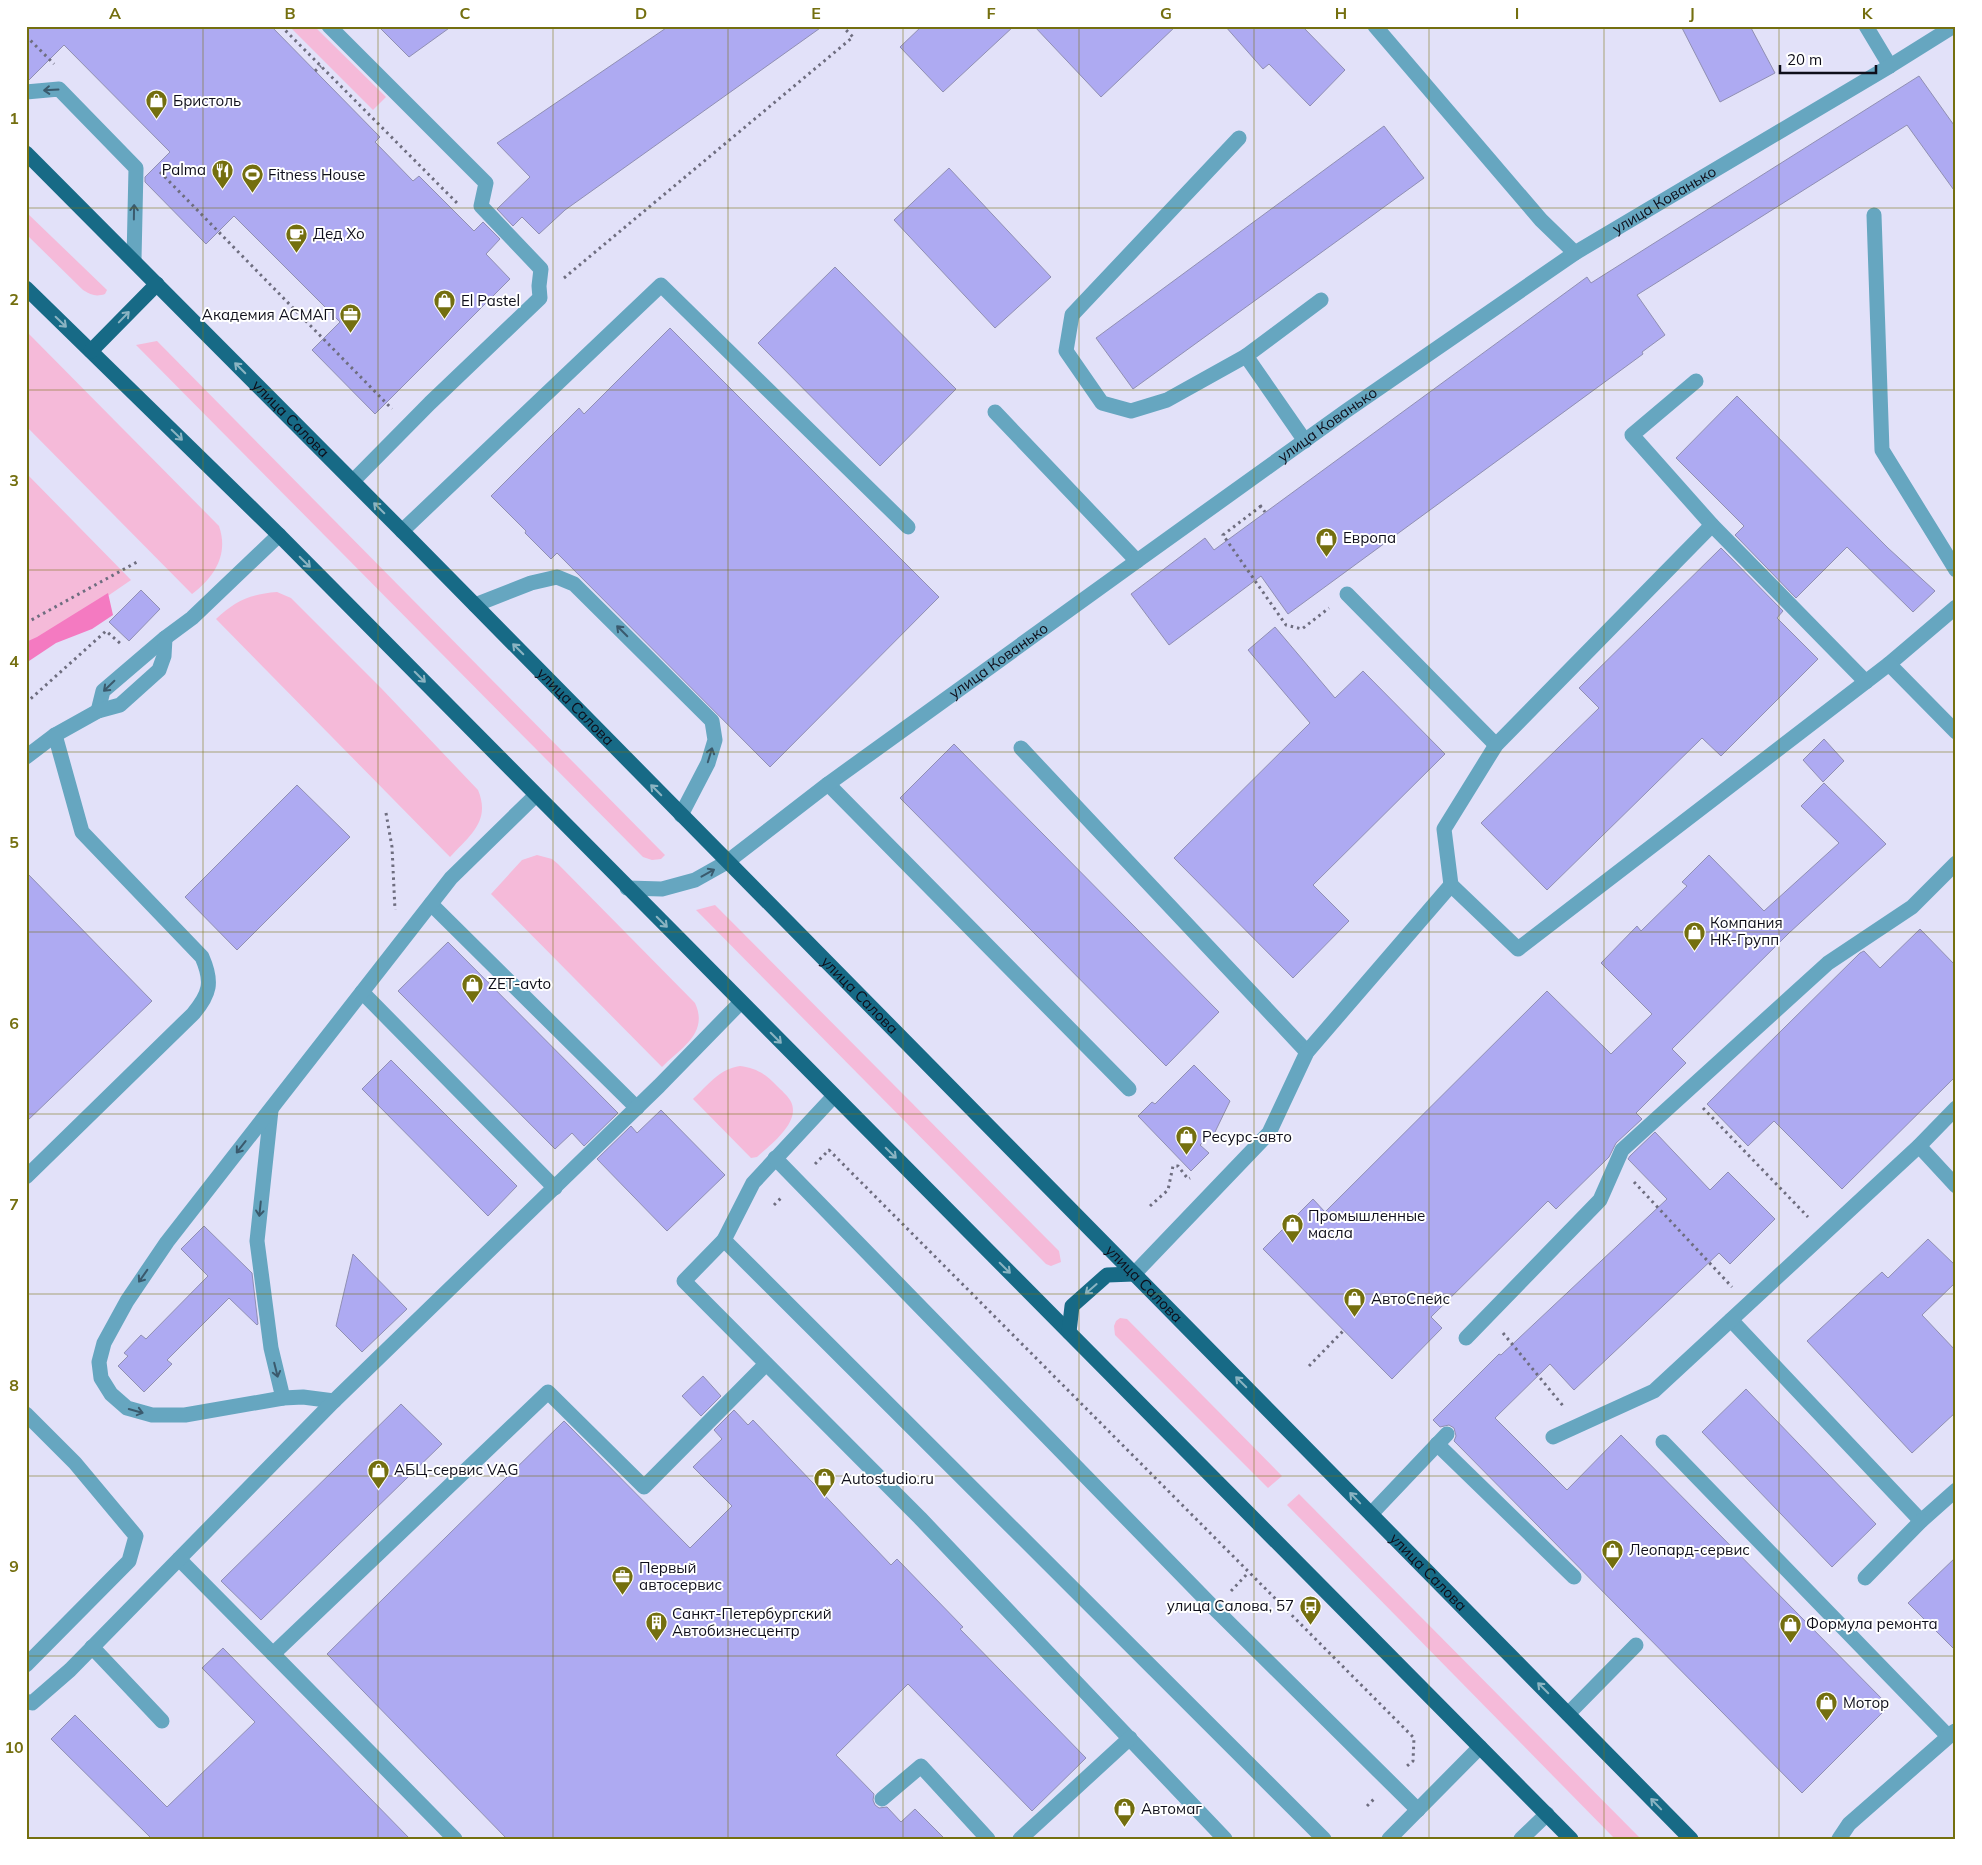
<svg xmlns="http://www.w3.org/2000/svg" width="1982" height="1865" font-family="Mulish,sans-serif">
  <style>
    .green { fill: #f5bad9 }
    .forest { fill: #f47ac1 }
    .building { fill: #aeaaf2; stroke: #908fb3 }
    .lines { fill: none; stroke-linecap: round; stroke-linejoin: round }
    .path { stroke: #6e6d7f; stroke-width: 3; stroke-dasharray: 2.5 4; stroke-linecap: butt }
    .service { stroke: #66a6c0; stroke-width: 15 }
    .minor { stroke: #66a6c0; stroke-width: 15 }
    .primary { stroke: #176a86; stroke-width: 15 }
    .oneway { stroke: #3a5a6d }
    .oneway2 { stroke: #8bb4c2 }
    .grid { fill: none; stroke: #746f0f; stroke-width: 1; stroke-opacity: 0.55 }
    .labels { text-anchor: middle; stroke-width: 4; stroke-linejoin: round; paint-order: stroke }
    .poi-label { font-size: 15px; fill: #0e0e1a; stroke: #fff; text-anchor: start }
    .street-label { font-size: 15px; fill: #0e0e1a; stroke: #fff }
    .neatline { fill: none; stroke: #746f0f; stroke-width: 2 }
    .grid-label { font-size: 16px; text-anchor: middle; font-weight: bold; fill: #746f0f }
  </style>
  <rect width="100%" height="100%" fill="#e2e1f9"/>
  <g class="green">
    <polygon points="289,26 314,26 386,97 373,110"/>
    <path d="M26,212L107,290L105,294C96,297 91,295 83,290L26,234Z"/>
    <path d="M26,331L219,526C229,555 214,577 192,594L26,426Z"/>
    <polygon points="157,341 665,855 661,859 652,860 643,857 136,345"/>
    <polygon points="26,473 131,580 51,635 26,657"/>
    <path d="M277,592L291,598L381,688L478,790C491,821 470,835 450,857L216,619C235,601 250,594 277,592Z"/>
    <path d="M537,855L552,859L558,864L695,1003C709,1033 681,1048 662,1067L491,894L522,860Z"/>
    <polygon points="715,905 1059,1251 1061,1262 1051,1266 1046,1264 696,910"/>
    <path d="M740,1066C756,1068 766,1074 777,1086C781,1090 787,1095 790,1100C803,1121 770,1145 757,1157L751,1158L693,1099C707,1086 719,1069 740,1066Z"/>
    <polygon points="1120,1318 1127,1319 1282,1476 1268,1488 1115,1335 1114,1326 1116,1321"/>
    <polygon points="1299,1494 1641,1839 1615,1839 1287,1505"/>
  </g>
  <polygon class="forest" points="108,593 113,615 92,629 56,643 26,663 26,642 37,637"/>
  <g class="building">
    <polygon points="26,26 271,26 380,137 375,142 413,181 419,176 474,231 483,222 500,239 486,254 510,279 375,414 312,350 340,322 234,216 206,244 145,182 145,177 170,152 64,45 26,83"/>
    <polygon points="378,26 452,26 409,57"/>
    <polygon points="669,26 823,26 565,210 539,234 522,217 513,226 497,209 530,177 497,143"/>
    <polygon points="922,26 1014,26 943,92 900,47"/>
    <polygon points="1034,26 1176,26 1101,97"/>
    <polygon points="1225,26 1302,26 1345,70 1310,106 1269,64 1263,69"/>
    <polygon points="1681,26 1750,26 1775,73 1720,102"/>
    <polygon points="1919,76 1956,128 1956,193 1907,125 1637,295 1665,335 1642,352 1643,354 1288,614 1261,576 1169,645 1131,594 1205,538 1214,550 1587,277 1591,283"/>
    <polygon points="1384,126 1424,178 1133,389 1096,338"/>
    <polygon points="949,168 1051,277 995,328 894,220"/>
    <polygon points="835,267 956,389 880,466 758,343"/>
    <polygon points="670,328 939,597 770,767 557,553 551,559 525,533 526,531 491,496 579,408 584,414"/>
    <polygon points="1737,396 1888,548 1935,591 1913,612 1847,547 1796,598 1735,535 1744,526 1676,458"/>
    <polygon points="1721,548 1783,611 1777,618 1818,659 1721,756 1702,738 1547,890 1481,823 1599,708 1579,688"/>
    <polygon points="141,590 160,609 129,641 109,622"/>
    <polygon points="1275,627 1335,698 1363,671 1445,754 1313,885 1349,921 1293,978 1174,858 1310,723 1248,650"/>
    <polygon points="1824,739 1844,761 1823,782 1803,760"/>
    <polygon points="954,744 1219,1012 1166,1066 900,798"/>
    <polygon points="1824,783 1886,844 1789,933 1672,1049 1686,1063 1636,1113 1642,1119 1616,1143 1609,1157 1556,1209 1548,1201 1431,1317 1442,1328 1392,1379 1263,1249 1313,1199 1325,1212 1547,991 1611,1054 1652,1014 1601,963 1637,926 1641,931 1687,886 1682,882 1709,855 1764,911 1839,843 1801,806"/>
    <polygon points="297,785 350,837 237,950 185,897"/>
    <polygon points="26,872 152,1001 26,1122"/>
    <polygon points="1920,929 1956,966 1956,1076 1842,1189 1774,1121 1748,1146 1707,1104 1860,953 1864,951 1880,968"/>
    <polygon points="448,942 618,1113 584,1146 572,1133 555,1149 398,991"/>
    <polygon points="391,1060 517,1186 488,1216 362,1089"/>
    <polygon points="1194,1065 1230,1101 1215,1132 1200,1145 1209,1153 1191,1171 1138,1116 1152,1102 1155,1104"/>
    <polygon points="661,1110 725,1175 667,1231 597,1159 631,1126 637,1133"/>
    <polygon points="1655,1132 1710,1190 1728,1172 1775,1219 1730,1264 1719,1253 1574,1390 1550,1364 1495,1418 1567,1490 1621,1435 1889,1706 1802,1793 1454,1441 1456,1436 1454,1428 1449,1425 1440,1427 1433,1420 1499,1354 1501,1355 1667,1199 1628,1159 1630,1156"/>
    <polygon points="204,1226 252,1273 258,1324 257,1325 229,1298 167,1360 172,1364 144,1392 118,1366 128,1356 124,1353 141,1335 146,1339 208,1276 181,1249"/>
    <polygon points="1928,1239 1956,1266 1956,1282 1922,1315 1956,1351 1956,1412 1912,1453 1807,1341 1882,1272 1888,1278"/>
    <polygon points="353,1254 407,1309 362,1352 336,1326"/>
    <polygon points="703,1376 721,1396 701,1416 682,1396"/>
    <polygon points="1746,1389 1876,1524 1832,1567 1702,1432"/>
    <polygon points="401,1404 442,1444 261,1620 221,1581"/>
    <polygon points="734,1410 748,1425 753,1420 891,1565 897,1559 963,1627 960,1629 1086,1758 1032,1811 908,1684 836,1755 874,1794 873,1800 875,1805 879,1808 887,1807 901,1822 915,1809 945,1839 507,1839 327,1654 564,1421 690,1548 732,1506 693,1467 722,1439 714,1430"/>
    <polygon points="1956,1557 1956,1651 1908,1603"/>
    <polygon points="223,1648 410,1839 152,1839 51,1739 75,1715 167,1807 255,1722 202,1668"/>
  </g>
  <g class="lines">
    <g class="path">
      <polyline points="281,26 458,204"/>
      <polyline points="26,36 54,64"/>
      <polyline points="315,71 321,66"/>
      <polyline points="160,172 392,409"/>
      <polyline points="564,278 853,37 842,26"/>
      <polyline points="1260,505 1265,512"/>
      <polyline points="1261,506 1223,535 1286,625 1302,629 1329,608"/>
      <polyline points="26,623 137,562"/>
      <polyline points="26,703 106,631 121,644"/>
      <polyline points="386,813 392,847 395,910"/>
      <polyline points="1703,1108 1808,1217"/>
      <polyline points="815,1164 829,1150 1414,1738 1413,1761 1407,1766"/>
      <polyline points="1634,1182 1732,1287"/>
      <polyline points="774,1205 781,1198"/>
      <polyline points="1150,1206 1168,1190 1173,1166 1178,1166 1188,1179 1190,1178"/>
      <polyline points="1503,1333 1564,1407"/>
      <polyline points="1309,1366 1344,1330"/>
      <polyline points="1231,1591 1248,1573"/>
      <polyline points="1367,1806 1374,1799"/>
    </g>
    <g class="service">
      <polyline points="329,26 486,183 481,206 541,269 539,286 540,298 430,403 353,481"/>
      <polyline points="1375,26 1541,220 1575,253"/>
      <polyline points="1866,26 1890,66"/>
      <polyline points="26,92 59,89 136,168 134,260"/>
      <polyline points="1239,138 1072,315 1066,351 1102,403 1131,411 1167,400 1246,356 1321,300"/>
      <polyline points="1874,215 1882,450 1956,570"/>
      <polyline points="1246,356 1305,441"/>
      <polyline points="1696,381 1632,435 1712,525 1866,682"/>
      <polyline points="995,412 1137,561"/>
      <polyline points="402,531 661,285 908,527"/>
      <polyline points="1347,594 1496,745"/>
      <polyline points="475,605 531,583 557,577 574,584 712,721 715,740 708,763 681,815"/>
      <polyline points="1889,664 1956,607"/>
      <polyline points="98,711 103,691 165,638 192,618 279,535"/>
      <polyline points="1021,748 1307,1052"/>
      <polyline points="26,757 55,735 98,711 120,705 159,670 164,656 165,638"/>
      <polyline points="828,784 1129,1089"/>
      <polyline points="1451,885 1444,829 1496,745 1712,525"/>
      <polyline points="431,904 637,1108"/>
      <polyline points="362,992 555,1188"/>
      <polyline points="834,1096 753,1183 724,1240 1324,1839"/>
      <polyline points="271,1110 257,1241 271,1348 283,1398"/>
      <polyline points="1919,1146 1956,1186"/>
      <polyline points="775,1158 1214,1608 1418,1810"/>
      <path d="M26,1177L193,1014C210,994 213,982 202,957L82,832L55,735"/>
      <polyline points="724,1240 684,1281 920,1518 1225,1839"/>
      <polyline points="1134,1274 1269,1133 1307,1052 1451,885 1518,949 1889,664 1956,732"/>
      <polyline points="1731,1320 1921,1521 1956,1490"/>
      <polyline points="1466,1338 1600,1200 1622,1150 1828,963 1912,907 1956,863"/>
      <polyline points="334,1401 303,1397 283,1398 185,1415 152,1415 127,1408 111,1394 101,1378 99,1362 104,1343 127,1301 167,1242 451,878 536,795"/>
      <polyline points="26,1414 75,1463 136,1536 129,1561 26,1665"/>
      <polyline points="1553,1437 1654,1391 1919,1146 1956,1108"/>
      <polyline points="1663,1442 1948,1736"/>
      <polyline points="1437,1444 1574,1577"/>
      <polyline points="1371,1514 1447,1434"/>
      <polyline points="179,1559 273,1654"/>
      <polyline points="1865,1578 1921,1521"/>
      <polyline points="92,1647 162,1721"/>
      <polyline points="26,1701 32,1703 70,1670 334,1401 659,1086 741,1002"/>
      <polyline points="1568,1714 1636,1645"/>
      <polyline points="882,1799 921,1766 988,1839"/>
      <polyline points="455,1839 273,1654 548,1392 644,1487 766,1364"/>
      <polyline points="1020,1839 1130,1738"/>
      <polyline points="1389,1839 1480,1747"/>
      <polyline points="1521,1839 1547,1814"/>
      <polyline points="1839,1839 1849,1824 1955,1731"/>
    </g>
    <path class="minor" id="s1" d="M627,888L662,889L695,880L727,862L828,784L1137,561L1346,411L1575,253L1890,66L1954,26"/>
    <g class="primary">
      <path id="s2" d="M26,153L413,542L1691,1839"/>
      <polyline points="26,288 279,535 1571,1839"/>
      <polyline points="91,351 157,284"/>
      <polyline points="1069,1332 1072,1306 1107,1275 1134,1274"/>
    </g>
  </g>
  <defs><path id="oneway-shaft" d="M-6 0H5M1.5-3L5.5 0L1.5 3" fill="none" stroke-width="1.6" stroke-linecap="round" stroke-linejoin="round" transform="scale(1.25)"/></defs>
  <g class="oneway">
    <use href="#oneway-shaft" transform="translate(51 90) rotate(177)"/>
    <use href="#oneway-shaft" transform="translate(134 212) rotate(-89)"/>
    <use href="#oneway-shaft" transform="translate(622 631) rotate(-135)"/>
    <use href="#oneway-shaft" transform="translate(109 686) rotate(136)"/>
    <use href="#oneway-shaft" transform="translate(710 755) rotate(-73)"/>
    <use href="#oneway-shaft" transform="translate(708 873) rotate(-29)"/>
    <use href="#oneway-shaft" transform="translate(241 1147) rotate(128)"/>
    <use href="#oneway-shaft" transform="translate(260 1209) rotate(96)"/>
    <use href="#oneway-shaft" transform="translate(143 1276) rotate(125)"/>
    <use href="#oneway-shaft" transform="translate(276 1370) rotate(76)"/>
    <use href="#oneway-shaft" transform="translate(136 1411) rotate(16)"/>
  </g>
  <g class="oneway2">
    <use href="#oneway-shaft" transform="translate(124 317) rotate(-46)"/>
    <use href="#oneway-shaft" transform="translate(61 322) rotate(44)"/>
    <use href="#oneway-shaft" transform="translate(240 368) rotate(-135)"/>
    <use href="#oneway-shaft" transform="translate(177 435) rotate(44)"/>
    <use href="#oneway-shaft" transform="translate(379 508) rotate(-135)"/>
    <use href="#oneway-shaft" transform="translate(305 562) rotate(45)"/>
    <use href="#oneway-shaft" transform="translate(518 649) rotate(-135)"/>
    <use href="#oneway-shaft" transform="translate(420 677) rotate(45)"/>
    <use href="#oneway-shaft" transform="translate(656 790) rotate(-135)"/>
    <use href="#oneway-shaft" transform="translate(662 922) rotate(45)"/>
    <use href="#oneway-shaft" transform="translate(776 1038) rotate(45)"/>
    <use href="#oneway-shaft" transform="translate(891 1153) rotate(45)"/>
    <use href="#oneway-shaft" transform="translate(1005 1268) rotate(45)"/>
    <use href="#oneway-shaft" transform="translate(1091 1289) rotate(139)"/>
    <use href="#oneway-shaft" transform="translate(1241 1382) rotate(-135)"/>
    <use href="#oneway-shaft" transform="translate(1355 1498) rotate(-134)"/>
    <use href="#oneway-shaft" transform="translate(1543 1688) rotate(-135)"/>
    <use href="#oneway-shaft" transform="translate(1656 1804) rotate(-134)"/>
  </g>
  <path class="grid" d="M203,26V1839M378,26V1839M553,26V1839M728,26V1839M903,26V1839M1079,26V1839M1254,26V1839M1429,26V1839M1604,26V1839M1779,26V1839M26,208H1956M26,390H1956M26,570H1956M26,752H1956M26,932H1956M26,1114H1956M26,1294H1956M26,1476H1956M26,1656H1956"/>
  <defs>
    <symbol id="shop-pin" viewBox="-11 -11 22 30"><path d="M0 17L-7.5 6A9.5 9.5 0 1 1 7.5 6Z" fill="#746f0f" stroke="#fff"/><path d="M-5-2.5h2.3a2.7 3.5 0 0 1 5.4 0H5L5.5 6h-11ZM-1.5-2.5h3a1.5 2.3 0 0 0-3 0Z" fill="#fff"/></symbol>
    <symbol id="restaurant-pin" viewBox="-11 -11 22 30"><path d="M0 17L-7.5 6A9.5 9.5 0 1 1 7.5 6Z" fill="#746f0f" stroke="#fff"/><path d="M-5-6h1v4h1v-4h1v4h1v-4h1v5L-1.5 .5V6h-2V.5L-5-1ZM5-6V6H3V1.5H1.5Q1.5-4 5-6Z" fill="#fff"/></symbol>
    <symbol id="stadium-pin" viewBox="-11 -11 22 30"><path d="M0 17L-7.5 6A9.5 9.5 0 1 1 7.5 6Z" fill="#746f0f" stroke="#fff"/><path d="M0-5a6.5 5 0 1 0 0 10a6.5 5 0 1 0 0-10ZM-3.5-1.8h7v3.6h-7Z" fill="#fff"/></symbol>
    <symbol id="cafe-pin" viewBox="-11 -11 22 30"><path d="M0 17L-7.5 6A9.5 9.5 0 1 1 7.5 6Z" fill="#746f0f" stroke="#fff"/><path d="M-5.5-4.5H6V0H3Q3 3.5 0 3.5H-2.5Q-5.5 3.5-5.5 0ZM3-3.2v2h1.7v-2ZM-6 4.5H4V6H-6Z" fill="#fff"/></symbol>
    <symbol id="office-pin" viewBox="-11 -11 22 30"><path d="M0 17L-7.5 6A9.5 9.5 0 1 1 7.5 6Z" fill="#746f0f" stroke="#fff"/><path d="M-6-3h4V-5.5h4V-3h4V5H-6ZM-1-4.5V-3h2v-1.5ZM-6 0V1H6V0Z" fill="#fff"/></symbol>
    <symbol id="bus-pin" viewBox="-11 -11 22 30"><path d="M0 17L-7.5 6A9.5 9.5 0 1 1 7.5 6Z" fill="#746f0f" stroke="#fff"/><path d="M-5-6H5V4H4V6H2V4H-2V6H-4V4H-5ZM-3.5-4V0h7V-4ZM-3.5 1.2v1.5H-2V1.2ZM2 1.2v1.5H3.5V1.2Z" fill="#fff"/></symbol>
    <symbol id="building-pin" viewBox="-11 -11 22 30"><path d="M0 17L-7.5 6A9.5 9.5 0 1 1 7.5 6Z" fill="#746f0f" stroke="#fff"/><path d="M-4-6H4V6H1V3H-1V6H-4ZM-2.5-4.3h1.7v1.8h-1.7ZM.8-4.3h1.7v1.8H.8ZM-2.5-1h1.7V.8h-1.7ZM.8-1h1.7V.8H.8Z" fill="#fff"/></symbol>
  </defs>
  <g fill-rule="evenodd">
    <use href="#shop-pin" x="144" y="88" width="25" height="34"/>
    <use href="#restaurant-pin" x="210" y="158" width="25" height="34"/>
    <use href="#stadium-pin" x="240" y="162" width="25" height="34"/>
    <use href="#cafe-pin" x="284" y="222" width="25" height="34"/>
    <use href="#shop-pin" x="432" y="288" width="25" height="34"/>
    <use href="#office-pin" x="338" y="302" width="25" height="34"/>
    <use href="#shop-pin" x="1314" y="526" width="25" height="34"/>
    <use href="#shop-pin" x="1682" y="920" width="25" height="34"/>
    <use href="#shop-pin" x="460" y="972" width="25" height="34"/>
    <use href="#shop-pin" x="1174" y="1124" width="25" height="34"/>
    <use href="#shop-pin" x="1280" y="1212" width="25" height="34"/>
    <use href="#shop-pin" x="1342" y="1286" width="25" height="34"/>
    <use href="#shop-pin" x="366" y="1458" width="25" height="34"/>
    <use href="#shop-pin" x="812" y="1466" width="25" height="34"/>
    <use href="#shop-pin" x="1600" y="1538" width="25" height="34"/>
    <use href="#office-pin" x="610" y="1564" width="25" height="34"/>
    <use href="#bus-pin" x="1298" y="1594" width="25" height="34"/>
    <use href="#building-pin" x="644" y="1610" width="25" height="34"/>
    <use href="#shop-pin" x="1778" y="1612" width="25" height="34"/>
    <use href="#shop-pin" x="1814" y="1690" width="25" height="34"/>
    <use href="#shop-pin" x="1112" y="1796" width="25" height="34"/>
  </g>
  <g class="labels">
    <g class="poi-label">
      <text x="173" y="106">Бристоль</text>
      <text x="206" y="175" text-anchor="end">Palma</text>
      <text x="268" y="180">Fitness House</text>
      <text x="313" y="239">Дед Хо</text>
      <text x="461" y="306">El Pastel</text>
      <text x="335" y="320" text-anchor="end">Академия АСМАП</text>
      <text x="1343" y="543">Европа</text>
      <text x="1710" y="928">Компания<tspan x="1710" dy="17">НК-Групп</tspan></text>
      <text x="488" y="989">ZET-avto</text>
      <text x="1202" y="1142">Ресурс-авто</text>
      <text x="1308" y="1221">Промышленные<tspan x="1308" dy="17">масла</tspan></text>
      <text x="1371" y="1304">АвтоСпейс</text>
      <text x="394" y="1475">АБЦ-сервис VAG</text>
      <text x="841" y="1484">Autostudio.ru</text>
      <text x="1629" y="1555">Леопард-сервис</text>
      <text x="639" y="1573">Первый<tspan x="639" dy="17">автосервис</tspan></text>
      <text x="1294" y="1611" text-anchor="end">улица Салова, 57</text>
      <text x="672" y="1619">Санкт-Петербургский<tspan x="672" dy="17">Автобизнесцентр</tspan></text>
      <text x="1806" y="1629">Формула ремонта</text>
      <text x="1843" y="1708">Мотор</text>
      <text x="1141" y="1814">Автомаг</text>
    </g>
    <g class="street-label">
      <text dy="5" stroke="none"><textPath href="#s1" startOffset="1254">улица Кованько</textPath></text>
      <text dy="5" stroke="none"><textPath href="#s2" startOffset="375">улица Салова</textPath></text>
      <text dy="5" stroke="none"><textPath href="#s1" startOffset="849">улица Кованько</textPath></text>
      <text dy="5" stroke="none"><textPath href="#s1" startOffset="444">улица Кованько</textPath></text>
      <text dy="5" stroke="none"><textPath href="#s2" startOffset="780">улица Салова</textPath></text>
      <text dy="5" stroke="none"><textPath href="#s2" startOffset="1185">улица Салова</textPath></text>
      <text dy="5" stroke="none"><textPath href="#s2" startOffset="1590">улица Салова</textPath></text>
      <text dy="5" stroke="none"><textPath href="#s2" startOffset="1995">улица Салова</textPath></text>
    </g>
  </g>
  <rect width="1982" height="1865" fill="none" stroke="#ffffff" stroke-width="55"/>
  <path d="M1780 65v8h96v-8" fill="none" stroke="#0e0e1a" stroke-width="2.5"/>
  <text x="1787" y="65" font-size="15" fill="#0e0e1a" stroke="#ffffff" stroke-width="4" paint-order="stroke">20 m</text>
  <rect x="28" y="28" width="1926" height="1810" class="neatline"/>
  <g class="grid-label">
    <text x="115" y="19">A</text>
    <text x="290" y="19">B</text>
    <text x="465" y="19">C</text>
    <text x="641" y="19">D</text>
    <text x="816" y="19">E</text>
    <text x="991" y="19">F</text>
    <text x="1166" y="19">G</text>
    <text x="1341" y="19">H</text>
    <text x="1517" y="19">I</text>
    <text x="1692" y="19">J</text>
    <text x="1867" y="19">K</text>
    <text x="14" y="124">1</text>
    <text x="14" y="305">2</text>
    <text x="14" y="486">3</text>
    <text x="14" y="667">4</text>
    <text x="14" y="848">5</text>
    <text x="14" y="1029">6</text>
    <text x="14" y="1210">7</text>
    <text x="14" y="1391">8</text>
    <text x="14" y="1572">9</text>
    <text x="14" y="1753">10</text>
  </g>
</svg>
